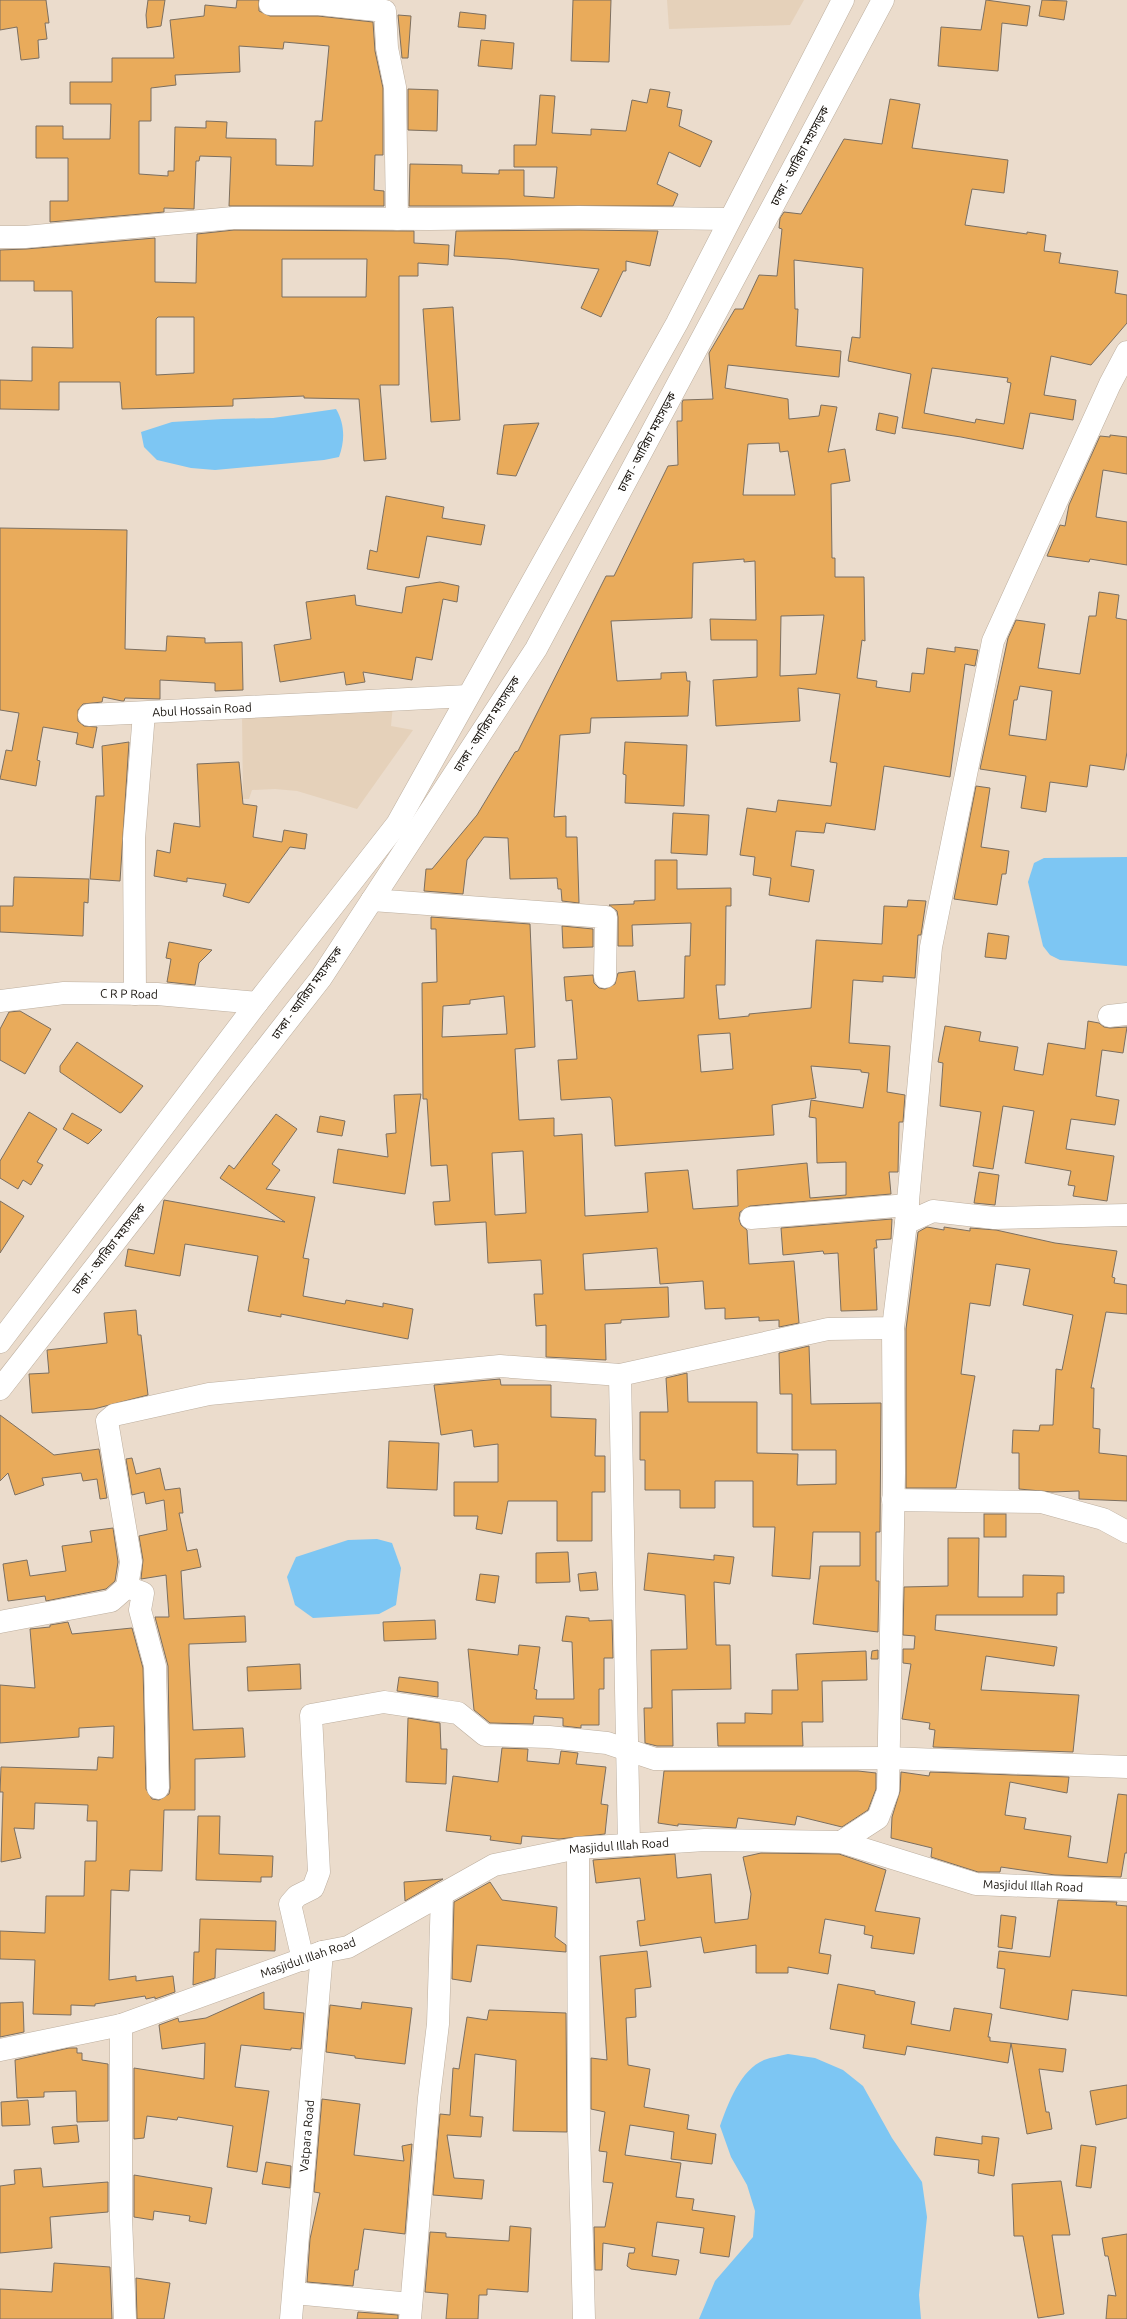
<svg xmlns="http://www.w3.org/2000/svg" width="1127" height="2319" font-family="Ubuntu,'Noto Sans Bengali',sans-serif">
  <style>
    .built { fill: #e5d1ba }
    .water { fill: #7dc6f3 }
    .building { fill: #e9ab5b; stroke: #7c6f60; fill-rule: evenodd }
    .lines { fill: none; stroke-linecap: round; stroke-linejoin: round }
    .minor-casing { stroke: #bdaf9f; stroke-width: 23 }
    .highway-casing { stroke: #bdaf9f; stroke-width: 23 }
    .minor { stroke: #fff; stroke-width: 22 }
    .highway { stroke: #fff; stroke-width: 22 }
    .labels { text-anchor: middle; stroke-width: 3; stroke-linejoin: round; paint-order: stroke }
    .street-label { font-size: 12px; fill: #18130d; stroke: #fff }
  </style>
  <rect width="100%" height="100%" fill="#ebdccc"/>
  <g class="built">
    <polygon points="667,0 804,0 790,25 669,29"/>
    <polygon points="393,704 391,726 413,730 357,809 297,791 275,789 252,790 249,799 243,799 242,713"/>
  </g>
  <g class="water">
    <path d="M336,409C345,424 345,441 339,457L324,460L215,470L191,468L157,460L144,447L141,432L172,422L223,419L273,418Z"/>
    <polygon points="1127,857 1127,966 1060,960 1050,955 1043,946 1028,882 1034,863 1044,858"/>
    <polygon points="377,1539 392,1543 401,1568 396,1605 379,1614 313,1618 295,1605 287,1577 296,1557 348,1540"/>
    <path d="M788,2054L815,2058L843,2070L863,2086L892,2138L922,2182L927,2217L919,2295L921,2319H699L715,2281L753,2237L755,2211L747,2185L731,2157L720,2126C728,2104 740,2070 764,2060C772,2057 780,2056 788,2054Z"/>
  </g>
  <g class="building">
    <polygon points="0,0 46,0 49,23 45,23 47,39 38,40 39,58 21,60 17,27 0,30"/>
    <polygon points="148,0 165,0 161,26 147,28 146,15"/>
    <path d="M237,0H259V11L270,16H318L373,22L375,51L383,88V155H375L374,190L384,191V206H229L231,157L200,156L199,161H196L194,209L164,208V212L50,222V201H68V158H36V126H63V139H110L111,104H70V82H112V58H174L170,20L204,16L205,5L236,8ZM284,42L329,46L322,121H315L313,166L276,165V139L226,138L227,122L206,121V128L175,127L174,171H168V176L139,174V121H151V88L176,85L175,75L240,72L239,46L283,49Z"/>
    <polygon points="573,0 611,0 609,62 571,61"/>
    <polygon points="986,0 1030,6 1027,26 1002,23 998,71 938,66 941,27 981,30"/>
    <polygon points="1042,0 1067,1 1064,20 1039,16"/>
    <polygon points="460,12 486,15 485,29 458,27"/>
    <polygon points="398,15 411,16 408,58 402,58"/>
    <polygon points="481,40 514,43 512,69 478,66"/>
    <polygon points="408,89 438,90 437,131 408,130"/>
    <polygon points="650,89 670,92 667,107 682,110 679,126 712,141 700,167 669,152 657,184 678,194 673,206 409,206 410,164 462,165 462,173 499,174 499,170 524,170 524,196 554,198 557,167 514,167 514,145 536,145 540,95 555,96 552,133 591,135 591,129 626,131 632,100 647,103"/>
    <path d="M890,99L920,104L912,148L1008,160L1004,193L972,189L965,225L1027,234V232L1046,235L1044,251L1061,253L1059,263L1118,271L1115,293L1127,295V323L1091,365L1051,356L1044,395L1076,400L1073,420L1030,413L1023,449L961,437L902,428L911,374L848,361L852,337L860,338L863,268L794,260L795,309H798L796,346L841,351L839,377L728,365L725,388L788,399L789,419L819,416L821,405L837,407L828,452L845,449L850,481L831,484L832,558H835V577H864L865,641L862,640L857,678L877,681L876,687L910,692L912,673L924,674L927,648L955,652V647L978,650L975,666L965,664L950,777L884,766L875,830L826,823L824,833L796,831L791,866L814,870L809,902L769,895L771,878L753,875L755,857L740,855L747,808L776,812L778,800L831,806L837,763L830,762L840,694L798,688L800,721L716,726L713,680L757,677V640H711L710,619L756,620L755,561L744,562V559L693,563L692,618L611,621L617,681L661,679V673L686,672L687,681H690L688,716L591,718L590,733L560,735L554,817L566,816V837H577L579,903L562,901L561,889H558L557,878L510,879L508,838L484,837L467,860L463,894L424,891L426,869H432L477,815L515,752L518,751L606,576H614L668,466L678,465L677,421H682V403L683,400L713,399L709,353L735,309H743L759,275L777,276L782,229L779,228L780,218L784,212L801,214L844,139L882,144ZM932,368L1008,378L1007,382L1011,383L1004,424L976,419L975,423L924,413ZM779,443L780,452L788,451L795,495H743L748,444ZM824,615L816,674L780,676L781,616Z"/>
    <path d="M234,230L414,231V243L449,245L448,265L418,263V276H399V385H380L386,459L364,461L359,399L304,398V396L233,399V406L122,409L120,382H59V410L0,409V380L32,381V347L73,348L72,291H34V281H0V250L26,249L155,238V282L196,283L197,234ZM282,259H367L366,297H282ZM158,317H194V373L156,375V319Z"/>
    <polygon points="579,230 658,231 650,266 626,261 626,271 623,271 601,317 581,308 599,269 508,259 454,256 456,231"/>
    <polygon points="453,307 460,420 431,422 423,309"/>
    <polygon points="879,413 898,417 895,434 876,430"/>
    <polygon points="539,423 516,476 497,474 504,425"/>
    <polygon points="1110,435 1127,437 1127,474 1103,470 1096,517 1127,522 1127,565 1090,559 1089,562 1047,556 1060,525 1065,526 1069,505 1100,436 1110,437"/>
    <polygon points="386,496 444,507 442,518 485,525 481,545 427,536 419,578 367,569 370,550 377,552"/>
    <polygon points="0,528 127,530 125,649 166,651 167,636 205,638 205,643 242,642 243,690 215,691 215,683 160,680 160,699 125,698 124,701 122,701 103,697 102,702 83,704 78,710 78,721 84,726 97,727 93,748 76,744 78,733 43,727 37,760 40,761 36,786 0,779 6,750 12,751 19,713 0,710"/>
    <polygon points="440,582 459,586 457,602 443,599 432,660 416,657 412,680 363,672 365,682 346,685 344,672 280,682 274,645 311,639 306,602 355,595 356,605 402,613 406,587"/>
    <path d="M1099,592L1119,595L1116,618L1127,620V752L1124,770L1090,765L1087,787L1050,782L1046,812L1021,808L1026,776L980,769L1008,638L1016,620L1045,624L1038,668L1080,674L1089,616H1096ZM1020,686L1052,691L1046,740L1009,735L1014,700H1017Z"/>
    <polygon points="129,742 120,881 90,879 96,796 104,796 102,746"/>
    <polygon points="625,742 687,745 684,806 625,803 626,775 623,774"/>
    <polygon points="239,762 243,804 257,806 253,837 282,842 284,830 307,834 305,849 290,847 249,903 223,896 226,884 187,878 187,882 154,876 157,850 170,853 174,823 200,827 197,764"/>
    <polygon points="976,786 990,788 981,847 1009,851 1006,874 1002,874 997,905 954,899"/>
    <polygon points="673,813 709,815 707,855 671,853"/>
    <path d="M655,860H677V889L731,888V906H726L725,985H716L719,1019L749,1016V1014L811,1008L816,940L882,944L884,906L907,907L908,900L926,901L921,935H918L915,978L883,976V982L853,980L849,1043L890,1046L887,1092L905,1095L903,1122H899L898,1172H889L891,1194L750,1206L740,1212L739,1219L741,1225L747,1230L749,1264L794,1261L799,1323L779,1327V1320L759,1321V1317L725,1319V1308L705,1309L703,1281L660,1284L657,1248L583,1254L585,1290L668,1287L669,1317L621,1320V1323L605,1324L606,1360L546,1357V1325L536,1326L534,1294H543L541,1260L488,1263L486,1222L435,1225L433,1202L450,1201L447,1165L431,1166L427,1099H423L422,983L437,982L436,929H431V917L530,924L535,1047L515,1049L519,1120L554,1118V1136L582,1134L585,1216L648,1212L645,1173L688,1170L693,1209L738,1206L737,1170L807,1163L810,1198L846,1195V1162L817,1163L816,1118L809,1117L811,1100L863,1108L869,1073L861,1072V1070L811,1066L816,1098L772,1105L774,1135L615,1146L612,1100L610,1097L561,1100L558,1060L577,1059L572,1000L566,1001L564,977L593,975L594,983L599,988L605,989L615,984L618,973L635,971L638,1001L684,998L685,956H690L691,923L632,925L633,946H618V917L617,911L609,905L634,904V901L655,900ZM504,996L507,1034L442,1037L443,1006L470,1004V1000ZM730,1033L733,1069L701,1072L698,1035ZM523,1151L526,1213L495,1215L492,1153Z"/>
    <polygon points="14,877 89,879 88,903 84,902 83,936 0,932 0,906 13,906"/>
    <polygon points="562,926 593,929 593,947 563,948"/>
    <polygon points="988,933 1009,936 1006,959 985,957"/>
    <polygon points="169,942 212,950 199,963 195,985 167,982 171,959 166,958"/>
    <polygon points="20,1011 51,1029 25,1074 0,1060 0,1029 9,1012"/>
    <polygon points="1088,1021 1099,1023 1104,1027 1110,1028 1127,1027 1123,1053 1102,1050 1096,1096 1119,1100 1115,1125 1071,1119 1066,1149 1114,1156 1107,1201 1073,1196 1075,1186 1068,1185 1071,1171 1025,1163 1034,1111 1003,1106 993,1169 973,1166 981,1112 940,1106 943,1063 938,1062 945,1026 981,1032 979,1041 1018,1047 1014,1070 1043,1075 1048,1043 1085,1049"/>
    <polygon points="77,1042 143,1086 122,1112 120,1113 60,1072 60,1066"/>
    <polygon points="421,1094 405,1194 333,1183 338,1149 388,1157 386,1134 396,1133 394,1095"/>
    <polygon points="29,1112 57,1129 37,1162 43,1165 31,1185 23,1180 18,1189 0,1178 0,1161"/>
    <polygon points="72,1113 102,1130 88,1144 63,1129"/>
    <polygon points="276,1114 297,1129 272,1164 280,1170 266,1189 315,1197 303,1258 309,1259 303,1296 345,1304 346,1300 383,1307 383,1303 413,1309 408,1339 281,1314 281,1317 248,1311 258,1256 185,1244 180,1276 125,1266 128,1249 154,1254 164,1200 285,1222 220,1178 229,1165 234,1169"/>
    <polygon points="320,1116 345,1121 342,1136 317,1132"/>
    <polygon points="979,1172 999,1175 995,1205 974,1203"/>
    <polygon points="0,1201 24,1216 0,1253"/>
    <polygon points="892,1219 891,1239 876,1240 877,1248 874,1248 877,1310 841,1311 838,1253 824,1254 823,1251 783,1255 781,1228"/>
    <polygon points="927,1227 944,1230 944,1227 970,1231 970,1228 996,1230 1055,1243 1117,1251 1112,1277 1115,1278 1114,1283 1127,1285 1127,1314 1106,1312 1091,1388 1094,1388 1093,1428 1100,1429 1099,1453 1127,1456 1127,1501 1079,1499 1079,1491 1052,1492 1019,1489 1019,1453 1012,1453 1013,1430 1039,1431 1040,1425 1053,1425 1056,1369 1062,1370 1073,1315 1023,1305 1030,1269 996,1264 990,1306 970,1303 961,1374 975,1376 956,1488 906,1488 906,1329 918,1232"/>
    <polygon points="136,1310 138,1335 141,1335 148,1395 94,1409 32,1413 29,1374 49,1373 47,1350 107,1343 104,1313"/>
    <polygon points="809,1346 811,1404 881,1403 880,1532 876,1532 876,1581 879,1581 878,1632 813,1624 820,1566 860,1566 860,1532 813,1532 810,1579 772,1576 775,1527 753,1527 753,1481 715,1481 715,1508 680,1508 680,1490 645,1490 645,1460 640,1460 640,1412 668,1412 666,1378 687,1373 688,1402 757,1402 757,1453 798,1454 797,1485 836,1484 836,1450 792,1450 792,1394 780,1394 779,1353"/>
    <polygon points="500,1379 501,1385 551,1385 551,1417 596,1419 595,1456 605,1456 605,1492 592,1492 592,1541 557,1541 557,1501 508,1501 502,1534 476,1529 478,1516 454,1516 454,1482 498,1482 498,1444 474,1447 472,1430 441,1435 434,1385"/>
    <polygon points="0,1415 54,1455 99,1449 107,1498 100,1499 97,1479 83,1481 81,1473 42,1478 44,1485 15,1495 8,1473 0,1481"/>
    <polygon points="389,1441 439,1443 437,1490 387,1488"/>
    <polygon points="132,1458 136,1474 160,1468 165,1490 180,1488 183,1513 179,1513 187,1551 197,1549 201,1567 181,1571 184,1619 245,1616 246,1642 189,1644 189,1655 193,1730 243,1728 245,1757 195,1759 195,1810 164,1810 162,1871 130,1870 129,1891 111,1890 109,1980 136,1976 136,1981 173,1976 175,1992 155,1999 155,1997 146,1999 145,1996 95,2004 95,2006 71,2005 71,2015 33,2014 35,1960 0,1959 0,1931 45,1933 46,1896 84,1896 85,1861 96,1861 97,1821 87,1821 88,1805 35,1803 34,1829 14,1828 21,1858 1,1862 3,1792 0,1792 1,1767 97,1770 98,1757 113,1758 114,1726 79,1728 79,1737 0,1743 0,1685 35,1688 30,1629 50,1627 50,1625 68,1622 72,1634 132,1628 143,1668 146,1789 152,1799 159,1800 169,1794 170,1788 168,1666 155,1617 169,1617 166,1575 141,1579 143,1560 139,1536 167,1530 164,1500 146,1504 144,1492 132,1495 126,1459"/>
    <rect x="984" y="1514" width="22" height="23"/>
    <polygon points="113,1528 118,1562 115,1581 106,1589 46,1601 45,1596 8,1601 3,1564 27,1560 30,1576 66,1571 62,1546 92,1542 90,1531"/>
    <polygon points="948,1538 979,1538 978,1597 1023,1597 1023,1575 1064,1576 1064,1593 1057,1593 1057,1615 936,1615 935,1630 1057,1647 1054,1666 986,1656 981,1690 1079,1695 1073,1752 933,1747 935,1730 929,1729 930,1723 902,1719 911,1664 903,1663 903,1649 914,1649 915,1636 903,1635 904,1587 948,1586"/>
    <polygon points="568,1552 570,1582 536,1583 536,1553"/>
    <polygon points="648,1553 714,1560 714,1555 734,1557 730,1584 714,1582 716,1645 730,1645 731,1689 672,1690 673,1746 657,1746 645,1743 644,1708 652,1708 651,1650 687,1649 685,1595 644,1590"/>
    <polygon points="596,1572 598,1590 580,1591 578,1574"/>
    <polygon points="480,1574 499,1576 495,1603 476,1600"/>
    <polygon points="566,1616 589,1618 589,1621 612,1620 613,1658 604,1658 604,1689 599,1689 599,1725 581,1725 581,1728 563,1726 563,1718 534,1716 533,1724 490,1723 474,1710 468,1649 518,1655 519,1645 540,1647 534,1689 537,1690 536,1699 574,1699 572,1642 562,1641"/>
    <polygon points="435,1620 436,1639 384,1641 383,1622"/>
    <polygon points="878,1650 878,1659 871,1659 872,1651"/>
    <polygon points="866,1651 867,1680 822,1681 823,1722 802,1722 803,1746 718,1746 717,1723 745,1723 745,1713 772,1714 772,1690 798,1690 796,1654"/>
    <polygon points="300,1664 301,1689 248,1691 247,1667"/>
    <polygon points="399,1677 438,1682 438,1697 397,1691"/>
    <polygon points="408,1718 440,1723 441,1749 447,1749 446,1784 406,1782"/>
    <polygon points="502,1748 528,1749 527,1761 559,1764 561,1751 578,1753 576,1764 606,1767 601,1804 608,1805 605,1834 559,1839 522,1836 521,1844 490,1840 491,1836 446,1831 453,1776 498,1782"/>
    <polygon points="664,1771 858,1771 876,1773 876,1789 868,1810 842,1827 797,1816 795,1825 738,1818 736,1828 678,1824 678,1826 658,1823"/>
    <polygon points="901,1772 929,1776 930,1772 1069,1777 1067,1793 1010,1782 1005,1815 1026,1818 1024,1829 1071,1836 1068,1857 1107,1863 1118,1794 1127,1795 1127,1853 1125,1853 1121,1877 1055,1875 1001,1867 1000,1872 978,1872 931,1857 932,1848 891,1838 892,1817 900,1791"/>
    <polygon points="198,1816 220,1816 219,1854 273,1856 272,1877 261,1877 261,1882 196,1880"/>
    <polygon points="761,1853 839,1854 886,1870 875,1911 920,1918 914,1954 871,1948 873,1936 864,1934 865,1926 825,1919 819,1953 831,1955 828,1974 788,1967 788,1973 756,1973 756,1945 704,1953 701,1937 640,1946 637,1921 645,1920 640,1878 596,1883 593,1860 675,1854 677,1878 711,1874 715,1923 748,1919 751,1894 743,1857"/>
    <polygon points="443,1879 436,1883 405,1901 404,1882"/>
    <polygon points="490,1882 502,1900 557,1907 555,1937 566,1945 566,1952 477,1945 471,1982 452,1979 454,1902"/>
    <polygon points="1058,1900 1117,1902 1116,1905 1127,1906 1127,1996 1072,1990 1068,2020 1000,2008 1005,1969 997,1968 999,1951 1050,1957"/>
    <polygon points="1001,1915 1016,1917 1012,1949 998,1947"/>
    <polygon points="200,1919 276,1921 275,1951 216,1949 215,1978 193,1985 194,1952 199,1952"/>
    <polygon points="647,1951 651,1987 635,1989 636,2017 626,2018 628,2065 650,2069 644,2107 689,2115 687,2129 716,2134 712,2164 671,2159 674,2132 630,2125 625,2155 681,2163 676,2197 694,2199 692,2210 735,2216 729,2257 700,2253 704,2228 657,2222 652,2256 679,2260 676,2275 631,2269 627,2266 629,2253 634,2253 635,2248 603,2243 602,2270 595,2270 594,2227 605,2227 613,2183 603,2182 607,2152 599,2151 605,2112 591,2109 591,2058 607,2060 600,1956"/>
    <polygon points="838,1984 875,1991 875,1994 915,2002 911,2024 950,2031 954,2008 992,2014 988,2037 990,2037 990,2041 1066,2049 1063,2072 1039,2069 1046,2112 1049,2112 1052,2129 1027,2134 1011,2043 1008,2063 907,2046 905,2055 863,2048 865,2035 830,2029"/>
    <polygon points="264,1992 264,2009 304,2013 301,2049 291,2048 291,2050 241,2045 235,2087 269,2091 257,2172 227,2167 233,2126 178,2117 177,2120 147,2116 144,2138 134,2139 134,2068 204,2079 205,2043 162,2049 159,2025 178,2018 179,2022 206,2018"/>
    <polygon points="23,2002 24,2032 0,2037 0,2003"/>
    <polygon points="362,2002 412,2008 405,2064 355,2058 355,2056 326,2052 330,2005 361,2009"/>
    <polygon points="489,2010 566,2013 567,2132 513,2131 516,2060 475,2054 470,2116 483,2117 481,2137 447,2135 454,2178 484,2180 482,2199 433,2195 440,2114 450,2115 453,2068 459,2069 467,2017 487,2020"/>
    <polygon points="69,2048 77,2048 77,2053 82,2053 82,2060 108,2064 108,2121 77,2122 76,2091 44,2092 44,2097 17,2098 15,2060"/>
    <polygon points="1127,2085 1127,2118 1096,2125 1090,2091"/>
    <polygon points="322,2099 360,2104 354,2155 404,2161 402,2146 412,2144 405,2234 364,2229 358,2270 355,2270 353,2286 307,2282 310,2239 320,2193 314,2192"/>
    <polygon points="28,2100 30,2125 2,2126 1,2102"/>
    <polygon points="77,2125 79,2142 54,2144 52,2127"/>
    <polygon points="982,2136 999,2138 994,2176 978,2173 979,2160 934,2155 936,2137 982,2144"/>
    <polygon points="1081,2145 1096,2147 1091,2188 1076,2186"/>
    <polygon points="266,2162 291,2166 290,2188 262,2184"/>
    <polygon points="41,2168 43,2187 108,2182 108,2212 50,2217 52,2248 0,2253 0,2186 15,2184 14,2170"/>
    <polygon points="134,2175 212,2188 206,2224 189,2221 190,2216 154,2211 153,2220 134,2217"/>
    <polygon points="1061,2181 1070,2235 1052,2235 1064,2314 1038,2318 1023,2236 1014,2236 1012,2184"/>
    <polygon points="510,2226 531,2228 528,2292 487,2289 487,2295 479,2295 478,2319 446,2319 448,2294 425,2292 430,2232 446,2233 446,2237 509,2241"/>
    <polygon points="1127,2234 1127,2319 1106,2319 1108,2295 1116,2296 1108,2256 1105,2256 1102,2238"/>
    <polygon points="54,2263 110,2267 112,2319 0,2319 0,2289 52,2292"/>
    <polygon points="136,2278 170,2283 164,2319 137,2319"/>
    <polygon points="358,2312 398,2315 398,2319 357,2319"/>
  </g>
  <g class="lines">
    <defs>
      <g id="minor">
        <polyline points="270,4 319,4 385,11 387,48 395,87 397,219"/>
        <polyline points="0,237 25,237 233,218 430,219 579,217 729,219"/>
        <polyline points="89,715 468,696"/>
        <polyline points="372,900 606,917 605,977"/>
        <polyline points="135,994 134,839 144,713"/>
        <polyline points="0,1001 64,993 157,994 257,1003"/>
        <polyline points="1109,1016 1127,1014"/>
        <polyline points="751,1218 908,1205"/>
        <polyline points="906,1223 931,947 993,641 1110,384 1127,352"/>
        <polyline points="620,1375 629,1845"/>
        <polyline points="893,1500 1041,1502 1103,1519 1127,1532"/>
        <polyline points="127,1587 143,1593 140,1610 155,1666 158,1788"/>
        <polyline points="0,1622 111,1601 127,1587 131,1562 107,1421 114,1415 209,1394 500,1366 620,1375 828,1329 893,1328 906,1223 933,1211 994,1218 1127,1215"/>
        <polyline points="841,1842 878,1818 888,1791 894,1473 893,1328"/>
        <polyline points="578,1848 579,2130 584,2319"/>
        <polyline points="303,1960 290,1904 297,1896 313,1888 319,1872 311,1715 384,1702 458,1713 485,1735 549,1737 607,1743 655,1759 888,1758 1127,1767"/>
        <polyline points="121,2025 121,2218 125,2319"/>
        <polyline points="0,2050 121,2025 322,1952 348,1947 494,1865 578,1848 705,1840 841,1842 976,1884 1127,1890"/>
        <polyline points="294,2293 411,2304"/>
        <polyline points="291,2319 322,1952"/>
        <polyline points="410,2319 429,2098 438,2024 442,1894"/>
      </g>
      <g id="highway">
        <polyline points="0,1342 257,1003 397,824 677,323 843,0"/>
        <polyline points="0,1389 321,978 536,649 883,0"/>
      </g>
    </defs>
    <use href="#minor" class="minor-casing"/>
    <use href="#highway" class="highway-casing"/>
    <use href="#minor" class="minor"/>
    <use href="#highway" class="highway"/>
  </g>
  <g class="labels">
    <g class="street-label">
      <text transform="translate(800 156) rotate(-62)" y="4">ঢাকা - আরিচা মহাসড়ক</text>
      <text transform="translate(647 442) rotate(-62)" y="4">ঢাকা - আরিচা মহাসড়ক</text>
      <text transform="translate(202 710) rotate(-3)" y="4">Abul Hossain Road</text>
      <text transform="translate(487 724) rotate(-57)" y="4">ঢাকা - আরিচা মহাসড়ক</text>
      <text transform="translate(307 993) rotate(-54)" y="4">ঢাকা - আরিচা মহাসড়ক</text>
      <text transform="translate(129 994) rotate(1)" y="4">C R P Road</text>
      <text transform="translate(109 1249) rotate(-52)" y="4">ঢাকা - আরিচা মহাসড়ক</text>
      <text transform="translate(619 1846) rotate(-4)" y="4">Masjidul Illah Road</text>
      <text transform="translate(1033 1886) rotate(2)" y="4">Masjidul Illah Road</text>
      <text transform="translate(308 1958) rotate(-19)" y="4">Masjidul Illah Road</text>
      <text transform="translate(307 2136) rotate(-85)" y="4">Vatpara Road</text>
    </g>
  </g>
</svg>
